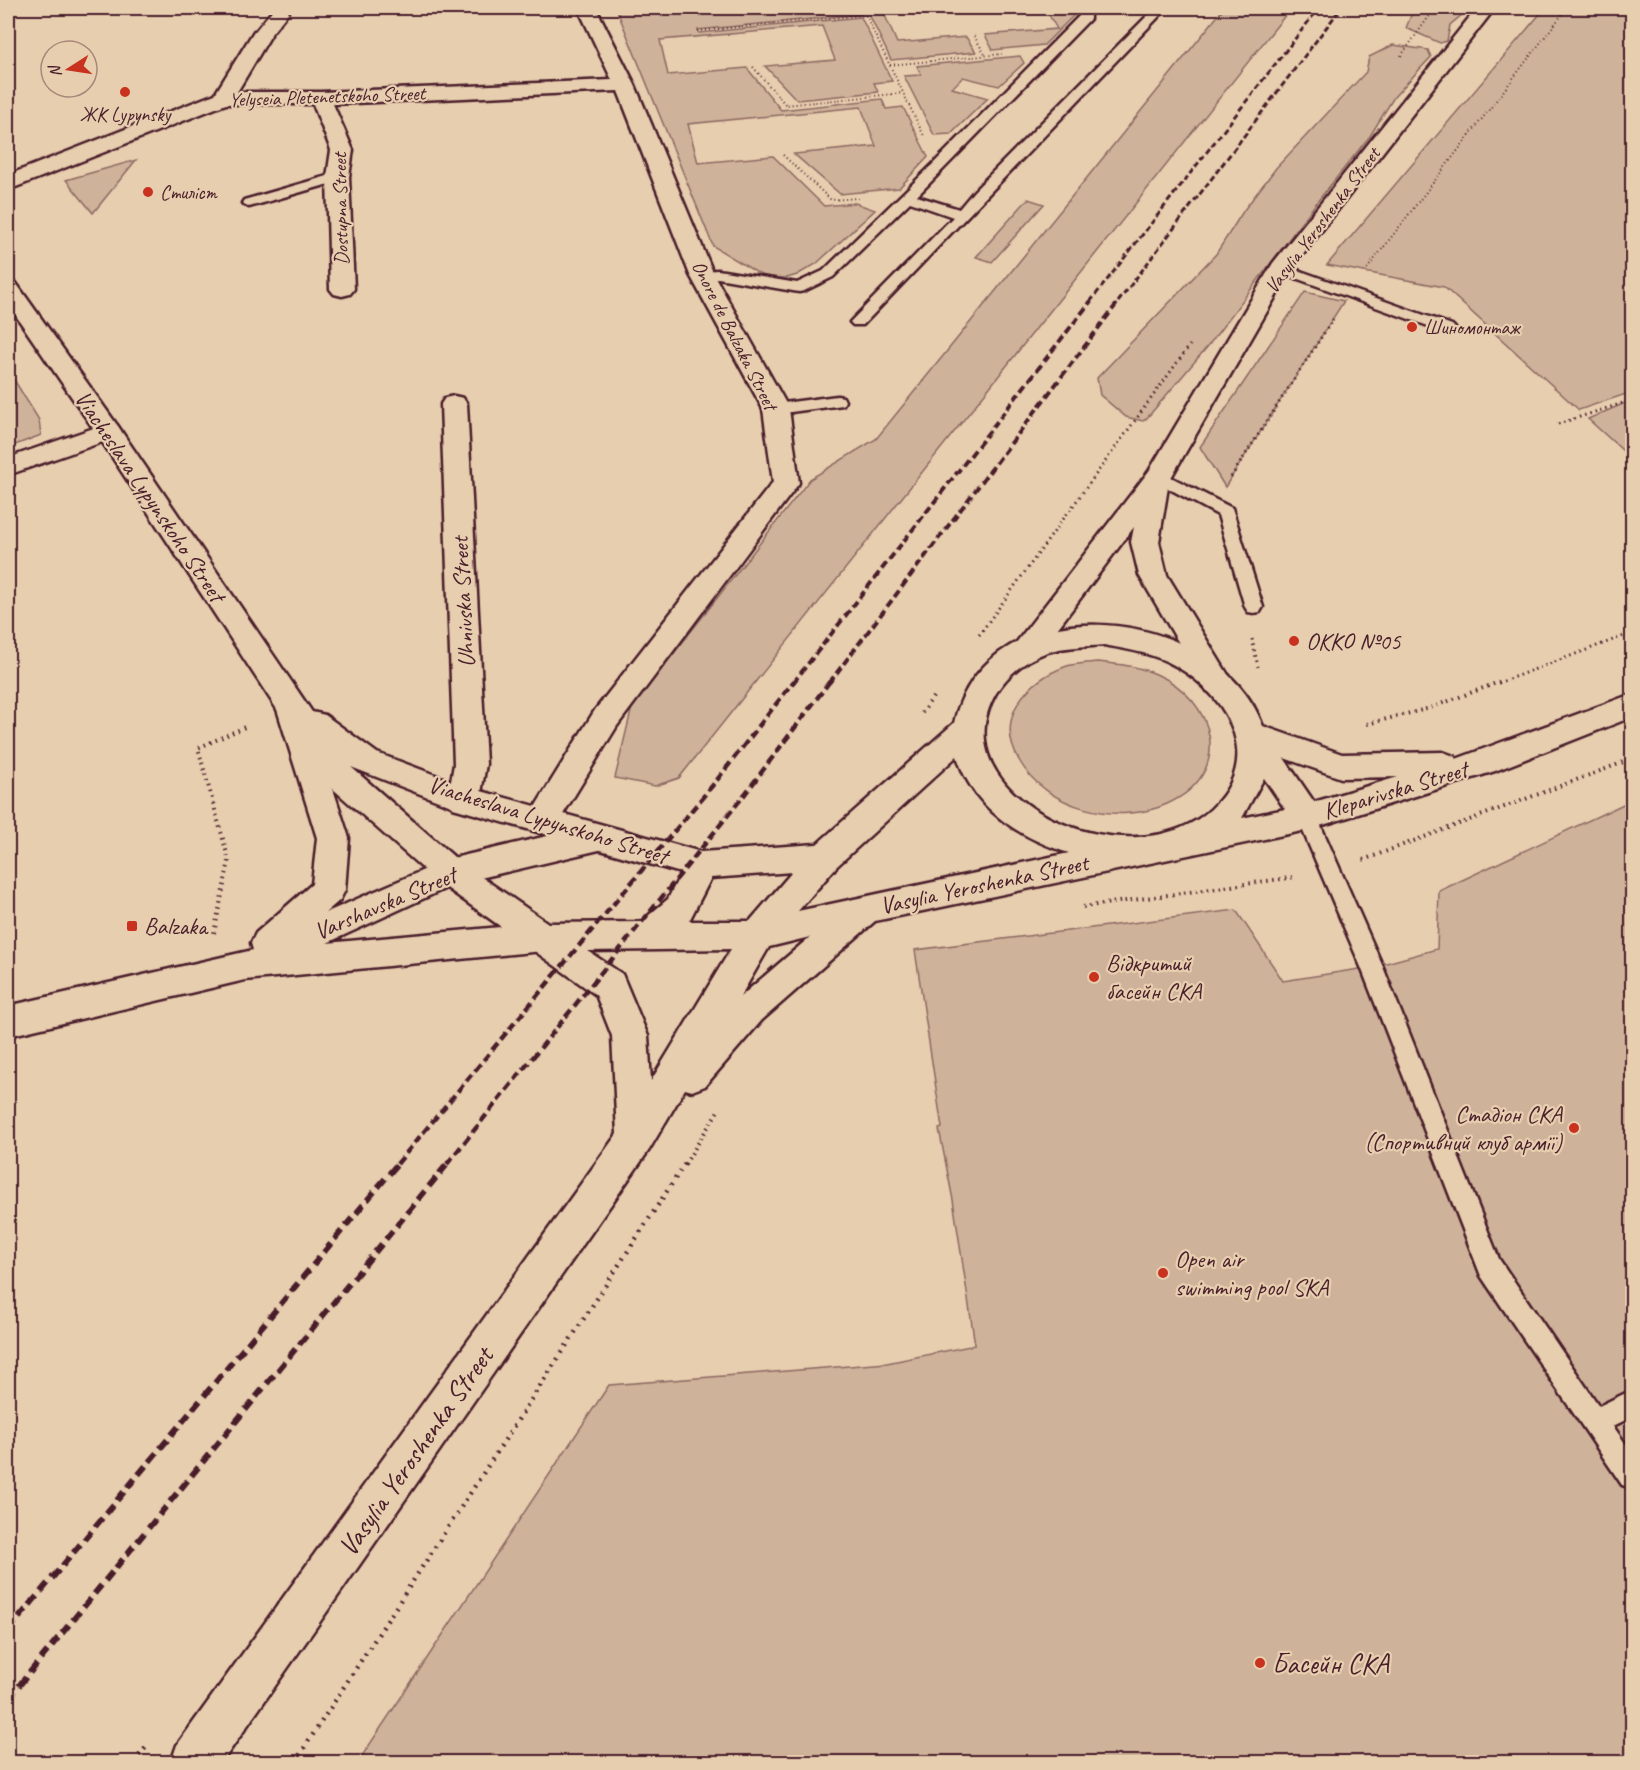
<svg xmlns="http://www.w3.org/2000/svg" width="1640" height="1770" font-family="Caveat,sans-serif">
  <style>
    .green { fill: #ceb299; stroke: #8c6862; stroke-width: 1.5 }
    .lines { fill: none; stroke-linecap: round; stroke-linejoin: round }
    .service-casing { stroke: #4a1f2b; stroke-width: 5 }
    .pedestrian-casing { stroke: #4a1f2b; stroke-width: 4 }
    .minor-casing { stroke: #4a1f2b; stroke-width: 5 }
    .tertiary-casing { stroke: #4a1f2b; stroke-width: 5 }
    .secondary-casing { stroke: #4a1f2b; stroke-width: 5 }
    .path-far3 { stroke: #4a1f2b; stroke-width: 2; stroke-dasharray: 1 3; stroke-linecap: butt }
    .path-far2 { stroke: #4a1f2b; stroke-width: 3; stroke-dasharray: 1.5 4; stroke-linecap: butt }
    .path-far1 { stroke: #4a1f2b; stroke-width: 4; stroke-dasharray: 1.5 4.5; stroke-linecap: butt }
    .path { stroke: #4a1f2b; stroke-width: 4.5; stroke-dasharray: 2 6; stroke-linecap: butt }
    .service { fill: #e7ceaf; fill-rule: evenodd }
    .pedestrian { fill: #e7ceaf; fill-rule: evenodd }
    .minor { fill: #e7ceaf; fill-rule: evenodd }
    .tertiary { fill: #e7ceaf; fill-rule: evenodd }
    .secondary { fill: #e7ceaf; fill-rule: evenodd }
    .rail-far3 { stroke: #4a1f2b; stroke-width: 3; stroke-dasharray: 6 3; stroke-linecap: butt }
    .rail-far2 { stroke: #4a1f2b; stroke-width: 4; stroke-dasharray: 8 4; stroke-linecap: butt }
    .rail-far1 { stroke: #4a1f2b; stroke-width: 4.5; stroke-dasharray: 9 4.5; stroke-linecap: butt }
    .rail { stroke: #4a1f2b; stroke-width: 6; stroke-dasharray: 11 6; stroke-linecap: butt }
    .poi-dot { fill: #c8321e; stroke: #e7ceaf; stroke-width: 2 }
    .labels { text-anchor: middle; stroke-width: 4.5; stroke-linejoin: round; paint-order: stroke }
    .far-street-label { font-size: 20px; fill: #4a1f2b; stroke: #e7ceaf }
    .far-poi-label { font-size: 20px; fill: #4a1f2b; stroke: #e7ceaf; text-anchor: start }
    .street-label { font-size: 24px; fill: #4a1f2b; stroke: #e7ceaf }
    .poi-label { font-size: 24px; fill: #4a1f2b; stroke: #e7ceaf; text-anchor: start }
    .near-street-label { font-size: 28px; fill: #4a1f2b; stroke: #e7ceaf }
    .near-poi-label { font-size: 28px; fill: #4a1f2b; stroke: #e7ceaf; text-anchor: start }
  </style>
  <rect width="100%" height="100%" fill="#e7ceaf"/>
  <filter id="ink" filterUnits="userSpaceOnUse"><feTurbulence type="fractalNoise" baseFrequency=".0167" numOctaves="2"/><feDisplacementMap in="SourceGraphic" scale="12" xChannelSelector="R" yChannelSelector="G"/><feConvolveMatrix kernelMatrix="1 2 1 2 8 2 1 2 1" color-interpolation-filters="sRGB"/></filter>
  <g filter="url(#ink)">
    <g class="green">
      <polygon points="616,8 859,8 862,14 698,30 699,33 861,17 892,81 874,83 878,92 797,100 765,66 835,60 822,26 660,40 668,75 747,68 781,110 882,99 886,109 903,107 928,157 899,188 840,194 794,154 876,146 861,107 688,124 698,163 773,156 824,206 855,203 875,210 816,264 797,275 787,278 764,277 713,246"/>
      <polygon points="866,8 917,8 883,11 897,43 966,37 976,52 891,60"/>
      <polygon points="1045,8 1080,9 1044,45 993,50 985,35 1057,29"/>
      <polygon points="1224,8 1291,8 679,778 655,786 615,778 632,707 810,479 876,439"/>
      <polygon points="1414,8 1470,8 1450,25 1447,41 1440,43 1406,28"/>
      <polygon points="1545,8 1632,8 1632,392 1579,410 1444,287 1327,265"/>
      <polygon points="1393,45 1428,50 1431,57 1394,97 1370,136 1317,202 1208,346 1147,418 1143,421 1126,417 1100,395 1097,378 1216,254 1244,210 1276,168 1366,72 1369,57"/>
      <polygon points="1020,56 1024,63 999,86 963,77 952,88 988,98 951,134 934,135 904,76 921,75 917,66"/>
      <polygon points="136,160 93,213 66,180"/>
      <polygon points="1028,199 1044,204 992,262 976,257"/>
      <polygon points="1305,292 1344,301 1225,487 1200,447"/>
      <polygon points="8,370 39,420 41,435 10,447 8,442"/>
      <polygon points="1632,400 1632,459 1588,419"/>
      <path d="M1098,662C1118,664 1137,666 1156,674C1216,700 1235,774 1167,804C1119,826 1046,809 1019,760C994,717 1027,680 1067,666C1076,663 1088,663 1098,662Z"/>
      <polygon points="1632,800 1632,1762 358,1762 609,1385 887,1363 975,1345 953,1200 939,1129 942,1128 915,950 1236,910 1283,981 1372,967 1437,949 1439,891"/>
    </g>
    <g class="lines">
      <defs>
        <g id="service">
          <polygon points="1155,8 1167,8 863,325 853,325 850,322 953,217 910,202 833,277 804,291 799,292 718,278 702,279 695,275 702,271 718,270 797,283 823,271 934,163 1082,13 1090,13 1090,19 917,196 959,209 974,191"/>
          <polygon points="338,173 343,174 345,177 343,180 249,207 242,203 244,200"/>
          <polygon points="1281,264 1452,325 1455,328 1447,333 1442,331 1276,271 1274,268"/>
          <polygon points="837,396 843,397 845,401 843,405 776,414 768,409 776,404"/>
          <polygon points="1159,471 1232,508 1263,607 1260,612 1254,613 1248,612 1245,607 1218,515 1153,480 1151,476 1153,472"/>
          <polygon points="1307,809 1314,811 1317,817 1383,967 1499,1259 1599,1406 1632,1390 1632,1417 1613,1426 1632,1453 1632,1488 1622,1485 1481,1276 1361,967 1297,817 1300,811"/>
        </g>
        <polygon id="pedestrian" points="274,8 292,8 267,39 255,39 252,35"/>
        <g id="minor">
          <polygon points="578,8 596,8 635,85 714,275 789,409 799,483 617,726 554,829 543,833 532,829 527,820 595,710 773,482 763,409 690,275 618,91 333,104 353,150 349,177 354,289 350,294 342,296 334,294 330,289 327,177 331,150 313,104 226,104 16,187 8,188 8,175 215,94 254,31 268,31 271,35 237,92 321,92 612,80"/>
          <polygon points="454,396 463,398 467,404 486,764 480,799 475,808 464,811 453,808 448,799 454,764 441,404 445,398"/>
          <polygon points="108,423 117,425 121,431 117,437 8,475 8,458"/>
        </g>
        <g id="tertiary">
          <polygon points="1477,8 1495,8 1291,270 1169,481 1159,542 1167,575 1233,683 1229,691 1218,694 1207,691 1139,575 1131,542 1134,527 1036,657 1026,661 1016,657 1011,650 1016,643 1149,471 1273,263"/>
          <polygon points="291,695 302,698 306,706 349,838 345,890 340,900 325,913 449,859 599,824 610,828 615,837 610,846 599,850 455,884 327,943 543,923 555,927 560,937 555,947 543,951 245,980 8,1036 8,1006 253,950 251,943 256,933 312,884 317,838 276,706 280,698"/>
        </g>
        <path id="secondary" d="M8,281L16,283L117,425L312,712L325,715L377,753L470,788L701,852L817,844L954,723C987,580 1218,604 1263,726L1342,754L1443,752L1454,756L1456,759L1632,694V717L1495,771L1307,830L875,921L762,1020L705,1086L692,1091L685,1089L649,1150L222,1762H171L177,1745L617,1134L612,1036L596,995L437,881L332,788L280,714L99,437L8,304ZM1104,645C1125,649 1146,652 1166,661C1223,688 1268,756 1211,809C1154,862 1037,835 997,773C966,726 997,671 1045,653C1063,646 1085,647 1104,645ZM957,756C973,809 1020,838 1069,853L798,911L837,866ZM1284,758L1341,778L1398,777L1314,802ZM351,767L464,811L681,873L668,899L641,922L548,923L461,863ZM1264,778L1285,809L1242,818ZM792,872L750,921H689L711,878ZM810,937L740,997L769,947ZM731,949L651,1081L648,1036L622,974L588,951Z"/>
      </defs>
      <use href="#service" class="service-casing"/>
      <use href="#pedestrian" class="pedestrian-casing"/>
      <use href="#minor" class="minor-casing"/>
      <use href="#tertiary" class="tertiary-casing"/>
      <use href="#secondary" class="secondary-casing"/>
      <g class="path-far3">
        <polyline points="862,8 924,136"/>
        <polyline points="698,31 866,15"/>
        <polyline points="974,36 986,56"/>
        <polyline points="1401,56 1435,8"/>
        <polyline points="890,65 1002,54"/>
        <polyline points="753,67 786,105 903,93"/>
        <polyline points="783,155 831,200 858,198"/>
        <polyline points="1367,269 1567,8"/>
      </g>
      <g class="path-far2">
        <polyline points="1558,424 1632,400"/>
        <polyline points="1231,477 1333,319"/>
        <polyline points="979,635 1190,345"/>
        <polyline points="1252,639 1258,667"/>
        <polyline points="1498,683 1632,633"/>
      </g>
      <g class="path-far1">
        <polyline points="922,713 935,694"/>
        <polyline points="1367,724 1430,708 1502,681"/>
        <polyline points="1363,860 1632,759"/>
        <polyline points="1083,907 1295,877"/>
        <polyline points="214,933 229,861 198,748 245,727"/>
        <polyline points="685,1164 718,1111"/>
      </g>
      <g class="path">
        <polyline points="134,1762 147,1746"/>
        <polyline points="295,1762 686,1162"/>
      </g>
      <use href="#service" class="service"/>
      <use href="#pedestrian" class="pedestrian"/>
      <use href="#minor" class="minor"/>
      <use href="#tertiary" class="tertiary"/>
      <use href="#secondary" class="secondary"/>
      <g class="rail-far3">
        <polyline points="1090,302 1319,8"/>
        <polyline points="1118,302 1341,8"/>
      </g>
      <g class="rail-far2">
        <polyline points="793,683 1091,301"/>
        <polyline points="829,683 1119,301"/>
      </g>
      <g class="rail-far1">
        <polyline points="397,1164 717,780 794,681"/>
        <polyline points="447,1164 745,794 830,681"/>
      </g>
      <g class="rail">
        <polyline points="8,1631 399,1162"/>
        <polyline points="8,1699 449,1162"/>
      </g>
    </g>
  </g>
  <g class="poi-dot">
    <circle cx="125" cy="92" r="6"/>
    <circle cx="148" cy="192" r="6"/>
    <circle cx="1412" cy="327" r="6"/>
    <circle cx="1294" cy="641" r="6"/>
    <rect x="126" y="920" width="12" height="12" rx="3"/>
    <circle cx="1094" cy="977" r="6"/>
    <circle cx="1574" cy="1128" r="6"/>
    <circle cx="1163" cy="1273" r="6"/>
    <circle cx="1260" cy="1663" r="6"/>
  </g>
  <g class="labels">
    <g class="far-street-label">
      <text transform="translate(327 96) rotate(-2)" y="7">Yelyseia Pletenetskoho Street</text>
      <text transform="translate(340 209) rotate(-91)" y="7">Dostupna Street</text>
      <text transform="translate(1322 220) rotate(-53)" y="7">Vasylia Yeroshenka Street</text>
      <text transform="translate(735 335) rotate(63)" y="7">Onore de Balzaka Street</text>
    </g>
    <g class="far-poi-label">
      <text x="125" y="121" text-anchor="middle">ЖК Lypynsky</text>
      <text x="160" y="199">Стиліст</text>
      <text x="1424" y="334">Шиномонтаж</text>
    </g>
    <g class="street-label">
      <text transform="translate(150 496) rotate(56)" y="8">Viacheslava Lypynskoho Street</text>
      <text transform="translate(463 602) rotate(-93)" y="8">Uhnivska Street</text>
      <text transform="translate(1395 790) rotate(-17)" y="8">Kleparivska Street</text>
      <text transform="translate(548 820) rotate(17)" y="8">Viacheslava Lypynskoho Street</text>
      <text transform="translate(984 884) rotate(-12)" y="8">Vasylia Yeroshenka Street</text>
      <text transform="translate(385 903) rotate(-23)" y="8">Varshavska Street</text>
    </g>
    <g class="poi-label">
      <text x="1306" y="649">OKKO №05</text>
      <text x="144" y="934">Balzaka</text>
      <text x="1106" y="971">Відкритий<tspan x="1106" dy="28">басейн СКА</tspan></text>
      <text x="1562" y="1122" text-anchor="end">Стадіон СКА<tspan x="1562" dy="28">(Спортивний клуб армії)</tspan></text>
      <text x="1175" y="1267">Open air<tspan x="1175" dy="28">swimming pool SKA</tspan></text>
    </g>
    <g class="near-street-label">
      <text transform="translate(415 1451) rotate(-55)" y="10">Vasylia Yeroshenka Street</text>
    </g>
    <g class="near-poi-label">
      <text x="1272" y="1673">Басейн СКА</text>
    </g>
  </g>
  <rect width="1640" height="1770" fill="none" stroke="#e7ceaf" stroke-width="30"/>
  <rect x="15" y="15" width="1610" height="1740" fill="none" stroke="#4a1f2b" stroke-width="2" filter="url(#ink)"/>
  <g transform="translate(69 69) rotate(258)"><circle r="28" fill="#e7ceaf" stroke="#a8887a" stroke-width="1.5"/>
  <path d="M0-4.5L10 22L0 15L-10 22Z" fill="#c8321e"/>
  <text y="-9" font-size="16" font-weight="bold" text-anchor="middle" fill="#4a1f2b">N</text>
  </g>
</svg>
